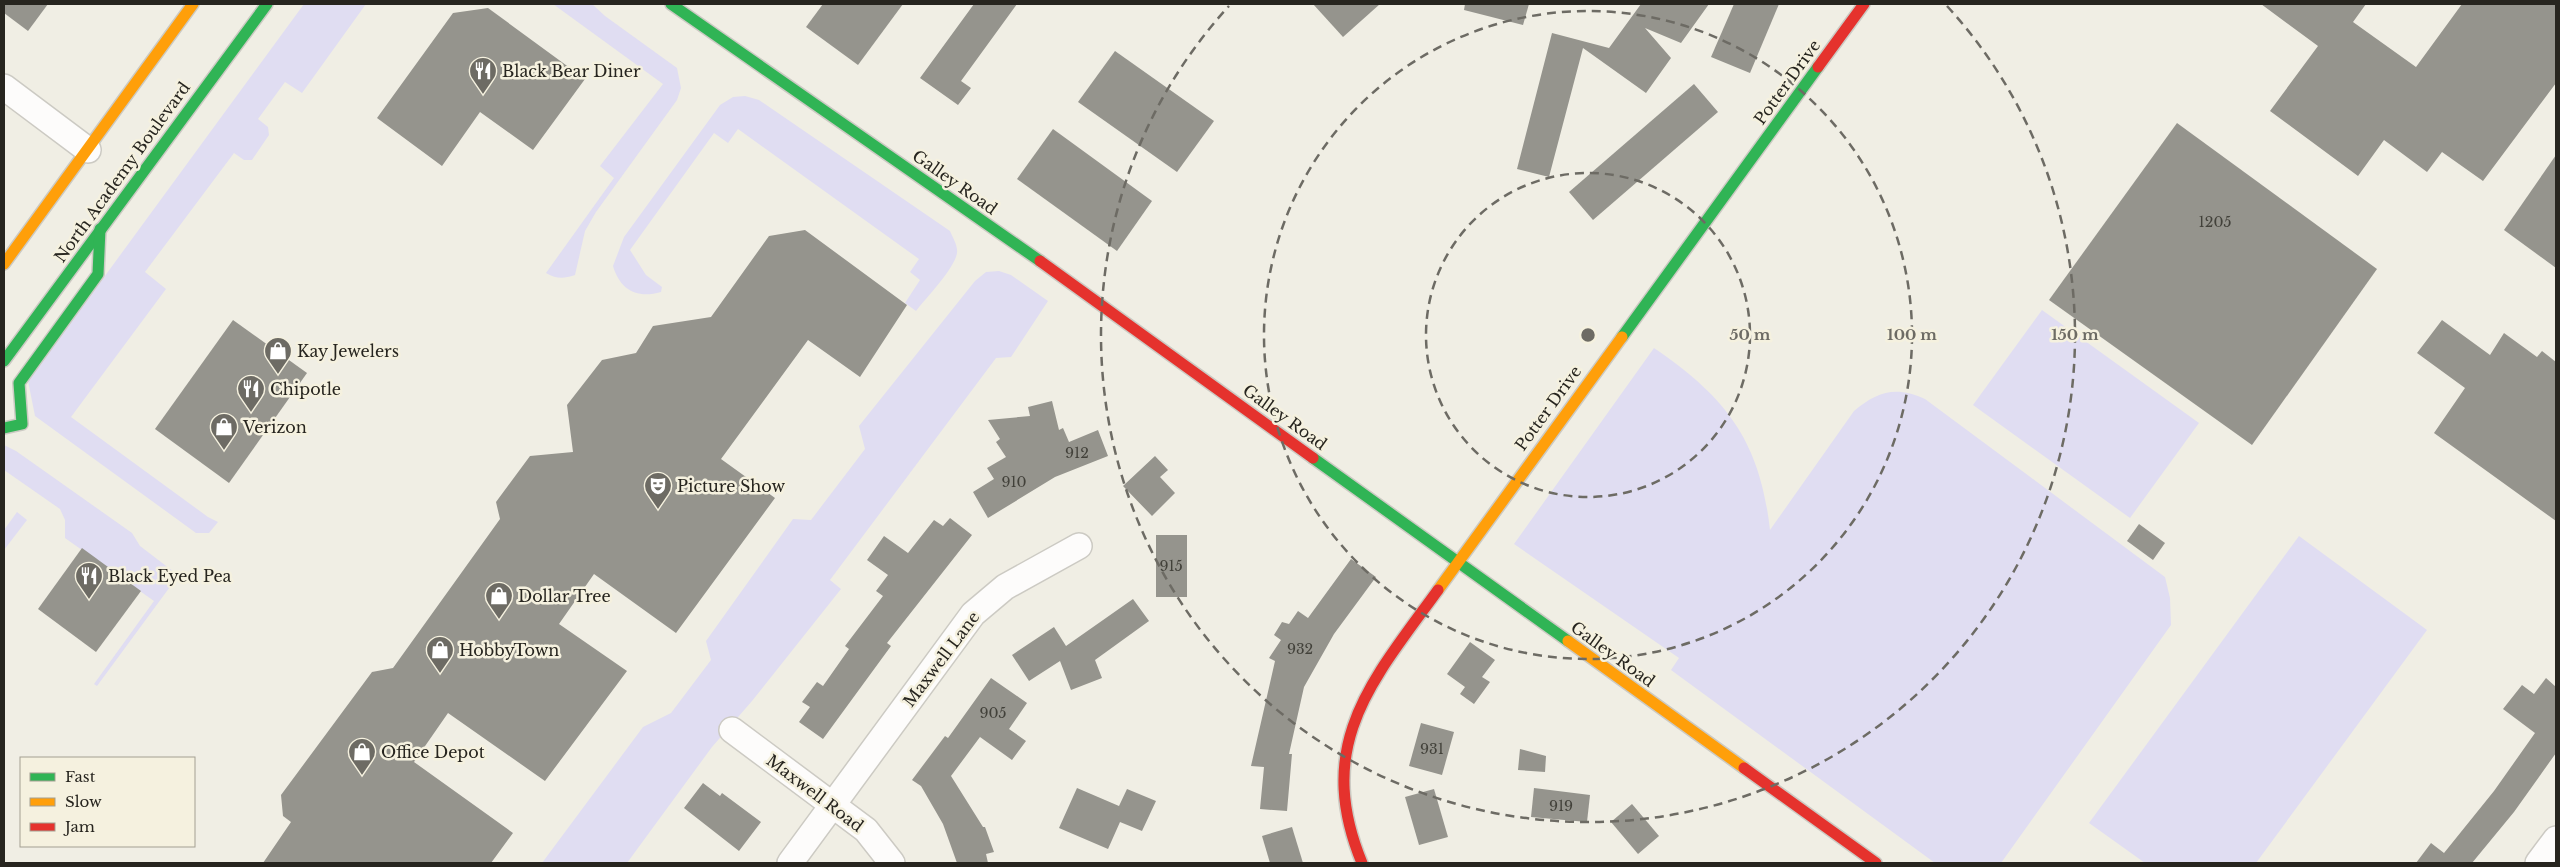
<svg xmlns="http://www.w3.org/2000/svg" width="2560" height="867" font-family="'Libre Baskerville',serif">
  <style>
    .green { fill: #e0ddf2 }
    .building { fill: #95948d }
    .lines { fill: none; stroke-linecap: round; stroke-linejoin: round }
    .street-casing { stroke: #cccac3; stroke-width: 28 }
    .fast-casing { stroke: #cccac3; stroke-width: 14 }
    .slow-casing { stroke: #cccac3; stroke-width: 14 }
    .jam-casing { stroke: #cccac3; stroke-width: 14 }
    .street { stroke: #fdfcfb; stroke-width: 25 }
    .fast { stroke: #30b455; stroke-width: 11 }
    .slow { stroke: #ff9f0a; stroke-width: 11 }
    .jam { stroke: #e5322d; stroke-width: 11 }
    .ring { fill: none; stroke: #6d6b64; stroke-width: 2.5; stroke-dasharray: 9 6 }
    .labels { text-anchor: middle; stroke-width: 5; stroke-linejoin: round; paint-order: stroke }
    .number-label { font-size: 14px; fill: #42413a }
    .poi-label { font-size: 16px; fill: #27251f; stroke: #f5f1df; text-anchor: start }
    .street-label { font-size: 16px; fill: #27251f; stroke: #f5f1df }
    .centre { fill: #6d6b64; stroke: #f5f1df; stroke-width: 2.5 }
    .ring-label { font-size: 15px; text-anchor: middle; font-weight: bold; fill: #6d6b64; stroke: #f5f1df; stroke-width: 5; stroke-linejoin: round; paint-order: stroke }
  </style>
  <rect width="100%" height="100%" fill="#f0eee4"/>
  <g class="green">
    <polygon points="304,4 366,4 302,93 285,82 258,119 268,127 269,135 252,160 244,160 234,153 145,272 166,289 71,417 208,517 218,522 209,533 196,533 35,416 28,381"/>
    <path d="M553,4H592L605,16L677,68L681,88L677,100L596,212L585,231L575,275C563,279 557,279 546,273L614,178L600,166L663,84Z"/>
    <path d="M745,96L759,100L950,231C953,238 958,246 957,253C955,268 926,298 916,311L905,303L920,280L910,272L919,259L738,129L728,143L714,133L630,250L646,275L662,287L661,292C637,299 620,290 613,266L624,237L720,105L733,97Z"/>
    <polygon points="999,271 1011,275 1048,301 1011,357 996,358 830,580 841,589 752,701 712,747 627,863 542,863 643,727 671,713 711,660 706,641 793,519 811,520 865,449 859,426 975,281 986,272"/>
    <polygon points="2042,310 2199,423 2130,518 1973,405"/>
    <path d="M1654,348C1727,398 1760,441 1770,530L1854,411C1878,391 1896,386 1925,399L2165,577L2170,598L2171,625L2001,863H1935L1671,670L1679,658L1514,544Z"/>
    <polygon points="4,445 16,451 132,533 140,546 174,572 175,580 97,686 94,684 154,601 65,538 65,520 60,509 4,470"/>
    <polygon points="17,512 27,520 4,550 4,530"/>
    <polygon points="2299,536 2427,630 2256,863 2145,863 2089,823"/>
  </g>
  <g class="building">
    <polygon points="4,4 48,4 28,31 4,13"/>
    <polygon points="823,4 903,4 858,65 806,27"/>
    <polygon points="974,4 1017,4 961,81 971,88 958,105 920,78"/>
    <polygon points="1313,4 1380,4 1343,37"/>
    <polygon points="1465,4 1529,4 1523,25 1464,10"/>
    <polygon points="1641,4 1709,4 1681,43 1645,28 1671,58 1646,93 1583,48 1549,177 1517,169 1552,33 1609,48"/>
    <polygon points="1734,4 1779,4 1750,73 1711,57"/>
    <polygon points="2261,4 2366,4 2353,22 2416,67 2462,4 2556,4 2556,83 2483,181 2442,152 2427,172 2384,140 2358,176 2270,111 2318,46"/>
    <polygon points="488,8 585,79 533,150 480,112 442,166 377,118 453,13"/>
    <polygon points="1115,51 1214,121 1177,172 1078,102"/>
    <polygon points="1694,84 1718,112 1593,220 1569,192"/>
    <polygon points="2177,123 2377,269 2252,445 2049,300"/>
    <polygon points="1053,129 1152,201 1117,251 1017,179"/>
    <polygon points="2556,155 2556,268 2504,230"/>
    <polygon points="805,230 907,305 860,377 808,340 721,459 775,498 676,633 594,574 559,624 627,671 545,781 448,713 414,762 513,833 491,863 263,863 291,822 283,816 281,795 372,672 393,668 500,519 496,502 530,456 573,452 567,405 602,360 636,353 653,326 711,317 769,236"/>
    <polygon points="233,320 307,373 229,483 155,429"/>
    <polygon points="2442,320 2490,355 2504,333 2537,357 2542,351 2556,362 2556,521 2434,433 2465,388 2417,353"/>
    <polygon points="1052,401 1059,430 1063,428 1069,442 1098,430 1108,456 1055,477 988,518 973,492 994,479 987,468 1006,457 996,442 1000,439 988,420 1030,416 1028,407"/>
    <polygon points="1155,456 1168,470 1160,477 1175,493 1152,516 1123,486"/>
    <polygon points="950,518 972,535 887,643 891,646 823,739 799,722 810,707 802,702 817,682 823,686 849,649 845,646 883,596 876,591 888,575 867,560 884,536 908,553 934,520 943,526"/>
    <polygon points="2139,524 2165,543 2153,560 2127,541"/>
    <rect x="1156" y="535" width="31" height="62"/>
    <polygon points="82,548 141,591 96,652 38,609"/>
    <polygon points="1351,559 1376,577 1334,634 1304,687 1289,754 1292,754 1287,811 1260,809 1264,767 1251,766 1275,661 1269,658 1281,640 1274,635 1282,622 1289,624 1298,611 1308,618"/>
    <polygon points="1133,599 1149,621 1095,660 1102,678 1071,690 1060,661 1029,681 1012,655 1054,627 1066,646"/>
    <polygon points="1470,642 1495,660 1482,677 1490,682 1474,704 1460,694 1465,687 1447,674"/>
    <polygon points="991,678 1027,703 1009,729 1026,741 1012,760 980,737 951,776 983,827 985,827 994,852 986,854 988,863 957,863 943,824 921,786 912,780 945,736 948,738"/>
    <polygon points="2546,678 2556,687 2556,753 2514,812 2472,863 2416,863 2431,843 2444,853 2494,791 2535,733 2503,709 2522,685 2534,694"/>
    <polygon points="1421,723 1454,732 1442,775 1409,766"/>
    <polygon points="1520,749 1546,756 1545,772 1518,770"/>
    <polygon points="703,783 720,796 722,793 761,822 739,851 684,808"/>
    <polygon points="1077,788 1119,806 1127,789 1156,801 1142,831 1120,822 1108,849 1059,828"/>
    <polygon points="1534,788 1590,795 1587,822 1531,817"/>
    <polygon points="1434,789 1448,837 1419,845 1405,797"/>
    <polygon points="1632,804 1659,836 1638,854 1611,822"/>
    <polygon points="1292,827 1303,863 1270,863 1262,836"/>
  </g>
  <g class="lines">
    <defs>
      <g id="street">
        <polyline points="4,87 88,150"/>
        <polyline points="732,730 866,830 892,863"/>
        <polyline points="790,863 973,614 1005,587 1079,546"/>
        <polyline points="2538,863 2556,839"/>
      </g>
      <g id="fast">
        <polyline points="671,4 1040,261"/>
        <polyline points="1622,337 1818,67"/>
        <polyline points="4,361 267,4"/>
        <polyline points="4,428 22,424 19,383 98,274 100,229"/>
        <polyline points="1313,458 1568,641"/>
      </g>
      <g id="slow">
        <polyline points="4,264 193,4"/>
        <polyline points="1438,590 1622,337"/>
        <polyline points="1568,641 1744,768"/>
      </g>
      <g id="jam">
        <polyline points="1818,67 1864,4"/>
        <polyline points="1040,261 1313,458"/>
        <polyline points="1744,768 1876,863"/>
        <path d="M1362,863C1313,744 1372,681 1438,590"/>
      </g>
    </defs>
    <use href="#street" class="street-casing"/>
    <use href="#fast" class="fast-casing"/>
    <use href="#slow" class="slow-casing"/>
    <use href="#jam" class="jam-casing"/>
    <use href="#street" class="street"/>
    <use href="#fast" class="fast"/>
    <use href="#slow" class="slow"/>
    <use href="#jam" class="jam"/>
  </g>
  <g class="ring">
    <circle cx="1588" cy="335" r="162"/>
    <circle cx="1588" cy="335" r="324"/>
    <path d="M1947 6A487 487 0 1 1 1229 6"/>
  </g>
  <defs>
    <symbol id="restaurant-pin" viewBox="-11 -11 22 30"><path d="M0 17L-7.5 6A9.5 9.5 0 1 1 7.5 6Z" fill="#6d6b64" stroke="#f5f1df"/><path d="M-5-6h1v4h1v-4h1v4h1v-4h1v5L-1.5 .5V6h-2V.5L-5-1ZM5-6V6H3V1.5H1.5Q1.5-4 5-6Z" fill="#fff"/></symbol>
    <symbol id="shop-pin" viewBox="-11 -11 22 30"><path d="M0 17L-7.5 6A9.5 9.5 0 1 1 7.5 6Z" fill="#6d6b64" stroke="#f5f1df"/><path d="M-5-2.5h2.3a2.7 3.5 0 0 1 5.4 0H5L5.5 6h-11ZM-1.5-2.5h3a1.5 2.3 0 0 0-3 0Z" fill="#fff"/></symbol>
    <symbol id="theatre-pin" viewBox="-11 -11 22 30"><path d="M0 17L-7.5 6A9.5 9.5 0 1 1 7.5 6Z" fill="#6d6b64" stroke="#f5f1df"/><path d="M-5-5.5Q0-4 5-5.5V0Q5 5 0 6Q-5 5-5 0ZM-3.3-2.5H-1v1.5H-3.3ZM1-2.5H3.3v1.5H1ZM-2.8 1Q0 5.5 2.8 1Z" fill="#fff"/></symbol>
  </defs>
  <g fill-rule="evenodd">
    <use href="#restaurant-pin" x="467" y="55" width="32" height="43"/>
    <use href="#shop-pin" x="262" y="335" width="32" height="43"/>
    <use href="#restaurant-pin" x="235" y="373" width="32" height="43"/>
    <use href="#shop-pin" x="208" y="411" width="32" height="43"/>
    <use href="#theatre-pin" x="642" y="470" width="32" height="43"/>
    <use href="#restaurant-pin" x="73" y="560" width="32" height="43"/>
    <use href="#shop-pin" x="483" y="580" width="32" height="43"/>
    <use href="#shop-pin" x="424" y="634" width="32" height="43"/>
    <use href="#shop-pin" x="346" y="736" width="32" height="43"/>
  </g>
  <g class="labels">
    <g class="number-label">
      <text x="2215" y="227">1205</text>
      <text x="1077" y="458">912</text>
      <text x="1014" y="487">910</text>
      <text x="1171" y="571">915</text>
      <text x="1300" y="654">932</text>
      <text x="993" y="718">905</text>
      <text x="1432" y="754">931</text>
      <text x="1561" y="811">919</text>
    </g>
    <g class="poi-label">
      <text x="502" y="77">Black Bear Diner</text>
      <text x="297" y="357">Kay Jewelers</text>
      <text x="270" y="395">Chipotle</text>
      <text x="243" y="433">Verizon</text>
      <text x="677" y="492">Picture Show</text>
      <text x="108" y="582">Black Eyed Pea</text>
      <text x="518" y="602">Dollar Tree</text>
      <text x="459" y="656">HobbyTown</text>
      <text x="381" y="758">Office Depot</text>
    </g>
    <g class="street-label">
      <text transform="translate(1787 82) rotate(-54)" y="6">Potter Drive</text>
      <text transform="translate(122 172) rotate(-54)" y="6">North Academy Boulevard</text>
      <text transform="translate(955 182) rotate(35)" y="6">Galley Road</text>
      <text transform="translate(1548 408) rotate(-54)" y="6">Potter Drive</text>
      <text transform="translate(1285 417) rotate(36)" y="6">Galley Road</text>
      <text transform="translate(1613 654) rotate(36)" y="6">Galley Road</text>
      <text transform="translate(941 659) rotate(-53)" y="6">Maxwell Lane</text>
      <text transform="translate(815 793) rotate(37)" y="6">Maxwell Road</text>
    </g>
  </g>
  <circle cx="1588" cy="335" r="8" class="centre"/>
  <g class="ring-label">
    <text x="1750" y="340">50 m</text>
    <text x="1912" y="340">100 m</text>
    <text x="2075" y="340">150 m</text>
  </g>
  <rect width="2560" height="867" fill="none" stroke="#27251f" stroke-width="10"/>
  <rect x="20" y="757" width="175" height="90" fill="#f5f1df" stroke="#a39f92"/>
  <rect x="30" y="773" width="25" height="8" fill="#30b455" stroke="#a39f92"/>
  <text x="65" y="782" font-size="15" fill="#27251f">Fast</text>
  <rect x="30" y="798" width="25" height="8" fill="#ff9f0a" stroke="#a39f92"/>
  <text x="65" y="807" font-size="15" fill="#27251f">Slow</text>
  <rect x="30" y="823" width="25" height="8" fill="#e5322d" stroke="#a39f92"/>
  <text x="65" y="832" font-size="15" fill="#27251f">Jam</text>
</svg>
